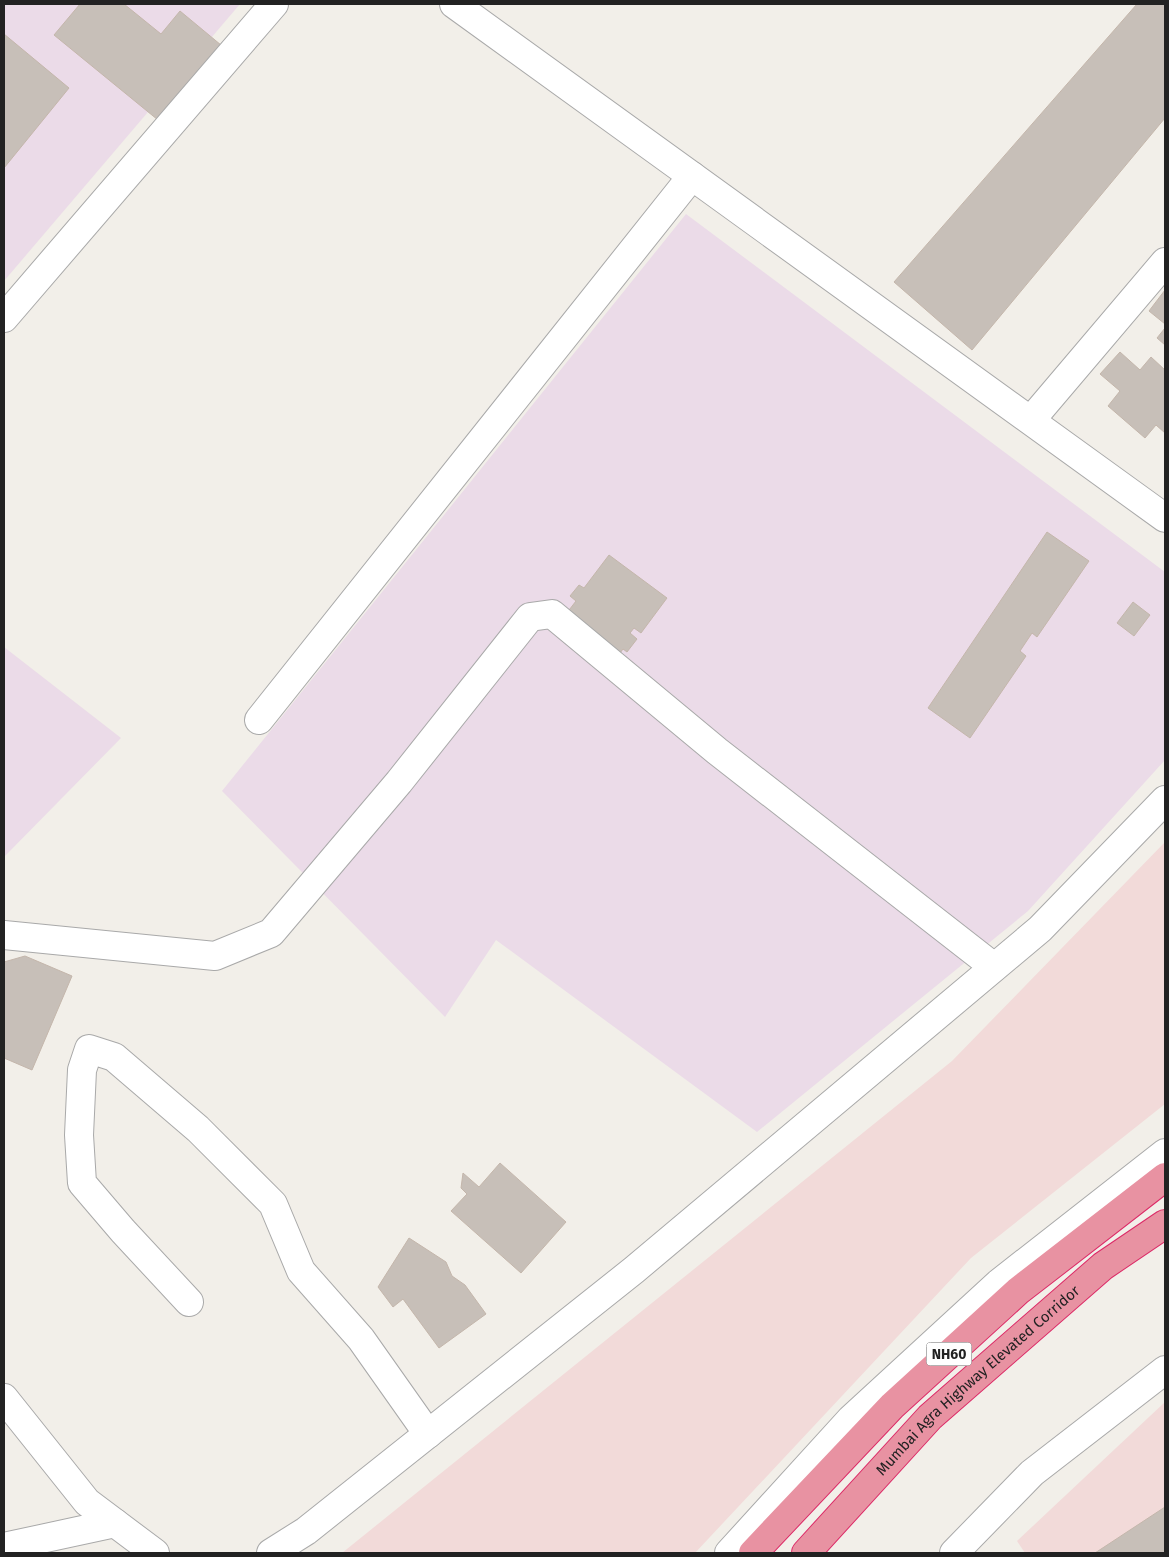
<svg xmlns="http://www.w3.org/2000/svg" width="1169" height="1557" font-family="'Fira Sans',sans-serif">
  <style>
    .commercial { fill: #f2dad9 }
    .industrial { fill: #ebdbe8 }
    .building { fill: #c7bfb8; stroke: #c4b6ab }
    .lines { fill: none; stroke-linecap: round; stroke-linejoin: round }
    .minor-casing { stroke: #a9a9a9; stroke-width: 30 }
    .tertiary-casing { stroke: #a9a9a9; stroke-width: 30 }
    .motorway-casing { stroke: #dc2a67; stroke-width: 30 }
    .minor { stroke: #fff; stroke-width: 28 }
    .tertiary { stroke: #fff; stroke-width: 28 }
    .motorway { stroke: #e892a2; stroke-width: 28 }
    .labels { text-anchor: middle; stroke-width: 4; stroke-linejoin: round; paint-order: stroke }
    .shield { fill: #fff; stroke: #646464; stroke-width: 1 }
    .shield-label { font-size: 14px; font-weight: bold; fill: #222 }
    .street-label { font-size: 15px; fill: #222; stroke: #fff }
  </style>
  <rect width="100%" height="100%" fill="#f2efe9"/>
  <g class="commercial">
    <polygon points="1165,842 1165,1104 971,1258 695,1553 342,1553 952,1061"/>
    <polygon points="1165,1402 1165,1553 1025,1553 1017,1541"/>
  </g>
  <g class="industrial">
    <polygon points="4,4 240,4 4,281"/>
    <polygon points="686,214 1165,572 1165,760 1028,911 757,1132 496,940 445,1017 222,791"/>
    <polygon points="4,647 121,738 4,857"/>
  </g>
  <g class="building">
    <polygon points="80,4 124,4 161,34 180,11 221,45 158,120 54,35"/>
    <polygon points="1137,4 1165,4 1165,118 972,350 894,282"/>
    <polygon points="4,34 69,88 4,168"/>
    <polygon points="1165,290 1165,324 1149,311"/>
    <polygon points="1165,328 1165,345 1157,338"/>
    <polygon points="1120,352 1140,370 1151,357 1165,370 1165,433 1156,425 1145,438 1108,406 1120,391 1100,374"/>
    <polygon points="1047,532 1089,561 1037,637 1032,633 1020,651 1026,656 970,738 928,708"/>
    <polygon points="609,555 667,598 641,633 634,628 630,633 637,639 627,652 623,649 617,657 563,618 576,601 570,596 579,585 584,588"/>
    <polygon points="1133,602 1150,615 1134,636 1117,623"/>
    <polygon points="25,956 72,976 32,1070 4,1058 4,962"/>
    <polygon points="500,1163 566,1222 521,1273 451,1211 467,1194 461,1188 463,1173 479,1187"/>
    <polygon points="409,1238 446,1262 452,1276 465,1285 486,1314 439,1348 403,1299 393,1307 378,1287"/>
    <polygon points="1165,1507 1165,1553 1095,1553"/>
  </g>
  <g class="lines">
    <defs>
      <g id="minor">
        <polyline points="4,318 274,4"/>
        <polyline points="1031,420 1165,262"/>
        <polyline points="259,720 692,176"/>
        <polyline points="4,935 215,956 271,933 399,782 530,617 552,614 717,751 994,967"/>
        <polyline points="189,1302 123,1231 82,1183 79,1135 82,1070 89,1049 114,1057 198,1129 273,1204 301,1271 361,1339 428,1434"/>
        <polyline points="4,1398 87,1502 155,1553"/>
        <polyline points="4,1547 115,1523"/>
        <polyline points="271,1553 306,1531 634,1270 1040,929 1165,800"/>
      </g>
      <g id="tertiary">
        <polyline points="454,4 1165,518"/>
        <polyline points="729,1553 851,1419 999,1283 1165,1153"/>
        <polyline points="954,1553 1032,1473 1165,1370"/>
      </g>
      <g id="motorway">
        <polyline points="753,1553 892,1406 1018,1291 1165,1177"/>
        <path id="s1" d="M806,1553L930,1417L1103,1266L1165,1224"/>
      </g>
    </defs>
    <use href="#minor" class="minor-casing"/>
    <use href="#tertiary" class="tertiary-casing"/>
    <use href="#motorway" class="motorway-casing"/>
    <use href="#minor" class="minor"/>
    <use href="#tertiary" class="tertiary"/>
    <use href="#motorway" class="motorway"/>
  </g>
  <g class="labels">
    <rect class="shield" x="926.5" y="1342.5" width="45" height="23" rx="4"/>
    <g class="shield-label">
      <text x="949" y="1359">NH60</text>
    </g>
    <g class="street-label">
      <text dy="5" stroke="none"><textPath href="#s1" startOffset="244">Mumbai Agra Highway Elevated Corridor</textPath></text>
    </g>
  </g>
  <rect width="1169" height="1557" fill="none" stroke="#222222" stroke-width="10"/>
</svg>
